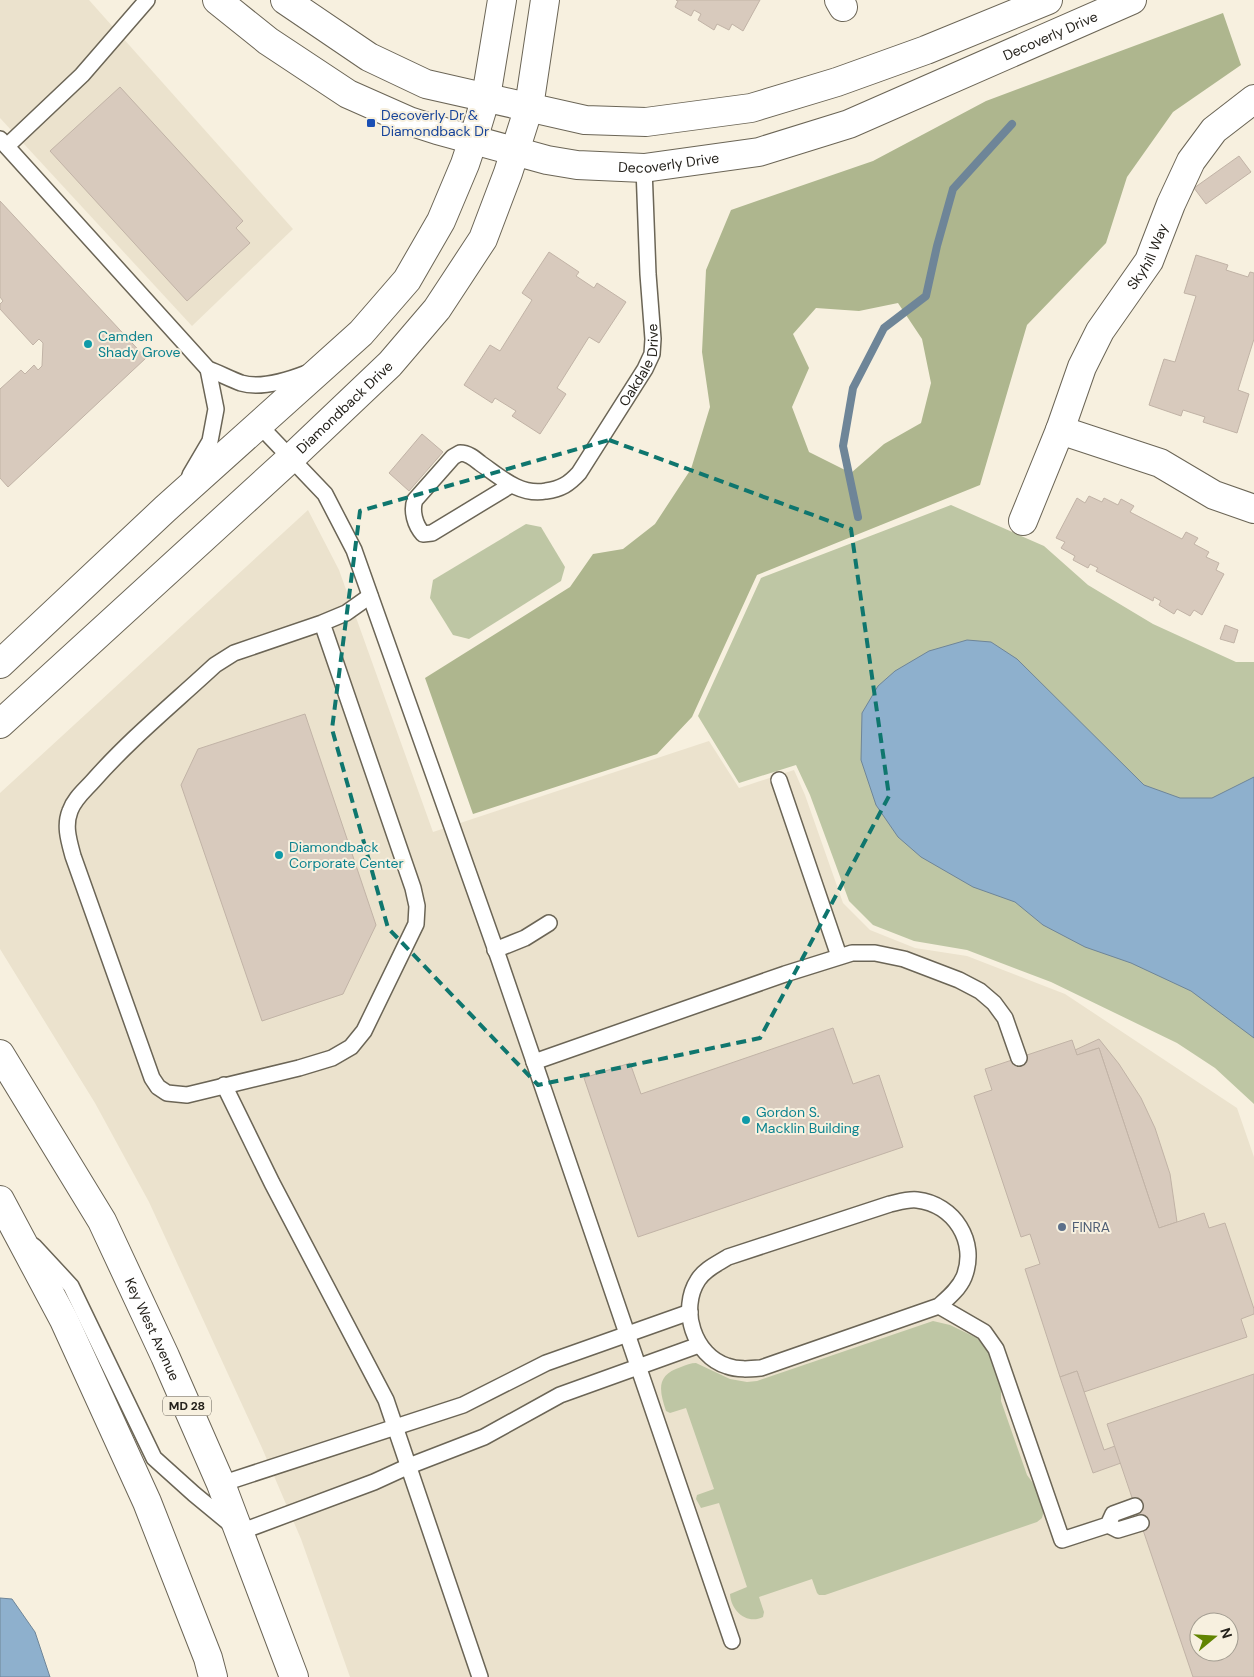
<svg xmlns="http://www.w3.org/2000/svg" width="1254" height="1677" font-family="'DM Sans',sans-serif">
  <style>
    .commercial { fill: #ebe2cd; fill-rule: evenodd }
    .green { fill: #bec6a4 }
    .forest { fill: #aeb68e; fill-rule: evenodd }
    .water { fill: #8eb0cd; stroke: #6e8598 }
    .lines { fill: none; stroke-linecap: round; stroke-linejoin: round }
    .stream { stroke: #6e8598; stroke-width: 8 }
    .building { fill: #d8cabd; stroke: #c1b3a6; fill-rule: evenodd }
    .lane-casing { stroke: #6b6556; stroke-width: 18 }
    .street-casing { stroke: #6b6556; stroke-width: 30 }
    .secondary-casing { stroke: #6b6556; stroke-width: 30 }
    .primary-casing { stroke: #6b6556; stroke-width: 30 }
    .lane { stroke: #fff; stroke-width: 15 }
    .street { stroke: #fff; stroke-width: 28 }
    .secondary { stroke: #fff; stroke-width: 28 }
    .primary { stroke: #fff; stroke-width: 28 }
    .marked { fill: none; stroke: #0f766e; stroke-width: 4; stroke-dasharray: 10 6; stroke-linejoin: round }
    .transit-dot { fill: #1a4fb4; stroke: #f7f0df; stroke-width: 2 }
    .culture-dot { fill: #0f9aa8; stroke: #f7f0df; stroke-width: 2 }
    .service-dot { fill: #5c6f8a; stroke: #f7f0df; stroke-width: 2 }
    .labels { text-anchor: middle; stroke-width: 4; stroke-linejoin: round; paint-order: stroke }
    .shield { fill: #f7f0df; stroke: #635f56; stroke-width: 1 }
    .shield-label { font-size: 12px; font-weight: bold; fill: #24211b }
    .street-label { font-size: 14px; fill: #24211b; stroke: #f7f0df }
    .transit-label { font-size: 14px; fill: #164399; stroke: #f7f0df; text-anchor: start }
    .culture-label { font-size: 14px; fill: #0d838f; stroke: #f7f0df; text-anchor: start }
    .service-label { font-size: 14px; fill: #4e5e75; stroke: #f7f0df; text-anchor: start }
  </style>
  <rect width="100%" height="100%" fill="#f7f0df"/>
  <g class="commercial">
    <polygon points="0,0 89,0 293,229 192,326 0,118"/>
    <path d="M308,510L339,570L433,832L709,741L739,788L794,770L805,795L843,903L870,930L915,948L967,956L1065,994L1237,1108L1254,1157V1677H350L301,1539L262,1448L149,1202L95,1103L0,949V793ZM1199,1622H1229V1652H1199Z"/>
  </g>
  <g class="green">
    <polygon points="951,505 1044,546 1088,585 1153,624 1236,662 1254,662 1254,1104 1215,1068 1177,1043 1051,982 967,950 914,941 873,925 849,901 810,795 796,765 739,783 698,716 761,578"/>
    <polygon points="526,524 541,527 565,567 561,581 469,639 453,635 430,598 433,580"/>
    <path d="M933,1321L950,1325L977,1338L988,1351L1001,1386V1401L1027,1475C1035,1485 1047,1504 1042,1518L1037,1522L825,1595H819L817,1593L812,1579L759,1597L764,1612L763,1617C747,1625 731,1611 730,1594L747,1587L719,1503L701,1508L696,1499L697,1495L714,1489L686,1408L670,1413L666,1411C659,1390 656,1375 681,1367C686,1365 691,1363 696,1363L730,1379L747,1382L757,1381Z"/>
  </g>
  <path class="forest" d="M1223,13L1241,65L1173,112L1127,177L1106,243L1027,325L980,485L757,575L692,717L657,754L473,814L425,678L570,587L593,554L623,549L655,524L691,469L710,407L702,352L706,270L731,210L873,161L986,101ZM898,303L922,339L931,383L921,423L884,444L851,473L809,452L792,407L809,368L793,334L816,308L859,311Z"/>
  <g class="water">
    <polygon points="967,640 991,642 1017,659 1144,785 1180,798 1212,798 1254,777 1254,1038 1191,991 1131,963 1085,947 1043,925 1015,902 973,887 921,857 898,837 876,805 861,760 862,713 878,686 895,671 929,651"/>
    <polygon points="0,1598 12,1599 35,1632 50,1677 0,1677"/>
  </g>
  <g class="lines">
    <polyline class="stream" points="858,517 843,446 853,388 884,328 926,296 937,246 953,189 1012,124"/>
  </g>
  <g class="building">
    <polygon points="676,0 760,0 743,31 732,24 729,30 717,24 714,30 698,20 701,14 694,10 691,16 675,7 678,1"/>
    <polygon points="120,87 243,221 236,228 250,243 187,301 50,151"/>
    <polygon points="1239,156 1251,172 1206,204 1194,188"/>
    <polygon points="0,201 146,358 8,487 0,478 0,389 21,370 25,374 34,365 38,370 42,366 43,343 39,339 33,345 0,309 0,304 3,301 0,297"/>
    <polygon points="549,252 579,272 576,276 594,288 597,283 626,302 599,343 589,337 557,388 566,394 540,434 512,416 516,411 495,398 492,403 464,385 490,345 500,351 532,300 522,293"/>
    <polygon points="1196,255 1228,265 1226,270 1248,277 1250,272 1254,273 1254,339 1238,390 1249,394 1237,433 1203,422 1205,417 1183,410 1181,416 1149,405 1164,359 1175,362 1196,296 1184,293"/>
    <polygon points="422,434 443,452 409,491 389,473"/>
    <polygon points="1089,496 1102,502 1104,498 1118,505 1121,499 1134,506 1130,512 1182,539 1186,532 1198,538 1194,544 1209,552 1206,557 1219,563 1216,570 1224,574 1202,615 1194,610 1190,616 1177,609 1174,614 1159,605 1161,601 1154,597 1153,601 1096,571 1098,568 1090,564 1088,568 1073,560 1075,556 1061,548 1065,542 1056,538 1077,498 1085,503"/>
    <polygon points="1225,625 1238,630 1234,643 1220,639"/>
    <polygon points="305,714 376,925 343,994 262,1021 181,785 198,749"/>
    <polygon points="833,1028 853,1084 879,1075 903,1147 638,1237 584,1078 630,1063 641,1094"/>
    <polygon points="1099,1039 1119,1064 1141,1098 1155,1128 1170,1174 1177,1222 1159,1228 1099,1048 1077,1055 1075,1050"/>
    <polygon points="1072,1040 1077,1055 1099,1048 1159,1228 1204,1213 1209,1228 1225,1223 1254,1309 1254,1314 1241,1319 1247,1337 1084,1392 1077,1371 1060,1377 1025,1269 1040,1264 1030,1234 1021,1237 974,1096 992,1090 985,1069"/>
    <polygon points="1077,1371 1104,1450 1115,1446 1121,1463 1093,1473 1060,1377"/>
    <path d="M1254,1374V1677H1193L1107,1424ZM1199,1622H1229V1652H1199Z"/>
  </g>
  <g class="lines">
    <defs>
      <g id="lane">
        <path d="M0,139L208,369C219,373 230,379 241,383C260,389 289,380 307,373"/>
        <polyline points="7,146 82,75 147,0"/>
        <polyline points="259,425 325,494 354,550 499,959 732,1641"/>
        <polyline points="190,475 210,441 216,409 208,369"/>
        <path id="s1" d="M511,485L432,533L423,534C415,525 411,511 415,500L453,457L460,453C468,453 474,458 480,463C500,477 520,496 546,491C561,489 569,484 579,473L645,369L652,354L653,339L648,274L644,168"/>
        <path d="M322,623L413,888L417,906L416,924L364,1031L351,1047L332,1058L299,1068L187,1095L167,1093L158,1087L152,1078L73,856C69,841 64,826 70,811C74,799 85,790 93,781C130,739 174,703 215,665L234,653L322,623L346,613L370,596"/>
        <polyline points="779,780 839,956"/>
        <polyline points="495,950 525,938 549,923"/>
        <polyline points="534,1062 785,974 852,953 875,953 904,959 959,980 980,991 994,1003 1005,1018 1019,1058"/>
        <polyline points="224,1085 272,1183 386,1400 480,1677"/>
        <polyline points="34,1246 71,1286 154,1458 194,1494 240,1532 374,1482 409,1466 484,1437 560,1395 699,1345"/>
        <path d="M939,1306C948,1298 959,1289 964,1277C978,1242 954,1204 917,1200C908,1199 899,1202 890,1204L728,1257C717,1264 705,1269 698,1280C679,1309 694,1356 727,1366C738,1370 749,1369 761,1368L939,1306L984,1332L996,1349L1062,1540L1108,1525L1113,1514L1135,1506"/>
        <polyline points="221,1484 463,1405 546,1363 690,1312"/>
        <polyline points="1108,1525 1118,1530 1141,1523"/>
      </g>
      <g id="street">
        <polyline points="839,0 843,7"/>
        <polyline points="1060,430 1160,463 1214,495 1254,509"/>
        <path id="s2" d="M1023,521L1060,430L1082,367L1100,331L1149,261L1171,204L1191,161L1214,130L1254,99"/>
      </g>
      <g id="secondary">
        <path id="s3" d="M217,0L268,41L348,94L409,121L437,130L547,160L577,165L644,168L759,152L849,124L1132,0"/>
        <polyline points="285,0 369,57 426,84 585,120 646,122 751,108 837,82 926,50 1048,0"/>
        <polyline points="0,664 165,509 361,333 407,280 441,221 465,164 473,140 486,97 502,0"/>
        <path id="s4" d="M0,724L291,458L390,364L437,309L483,239L508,173L529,107L545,0"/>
      </g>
      <g id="primary">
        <path id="s5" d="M0,1054L102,1221L165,1356L221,1484L294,1677"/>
        <polyline points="0,1200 64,1320 147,1502 208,1658 213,1677"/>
      </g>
    </defs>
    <use href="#lane" class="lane-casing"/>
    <use href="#street" class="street-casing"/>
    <use href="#secondary" class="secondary-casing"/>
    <use href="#primary" class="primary-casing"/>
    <use href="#lane" class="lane"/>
    <use href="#street" class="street"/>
    <use href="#secondary" class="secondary"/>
    <use href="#primary" class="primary"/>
  </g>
  <path class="marked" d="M609,440L851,529L889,796L760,1038L538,1085L388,928L332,729L360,511Z"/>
  <rect class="transit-dot" x="366" y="118" width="10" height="10" rx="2.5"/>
  <g class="culture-dot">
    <circle cx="88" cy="344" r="5"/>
    <circle cx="279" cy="855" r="5"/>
    <circle cx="746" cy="1120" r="5"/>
  </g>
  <circle class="service-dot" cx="1062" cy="1227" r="5"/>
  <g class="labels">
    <rect class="shield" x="163" y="1396.5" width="48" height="19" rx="4"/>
    <g class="shield-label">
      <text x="187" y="1410">MD 28</text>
    </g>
    <g class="street-label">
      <text dy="5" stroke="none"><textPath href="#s3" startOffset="899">Decoverly Drive</textPath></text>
      <text dy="5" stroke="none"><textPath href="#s3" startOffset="494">Decoverly Drive</textPath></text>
      <text dy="5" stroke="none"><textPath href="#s2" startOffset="294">Skyhill Way</textPath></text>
      <text dy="5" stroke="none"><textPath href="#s1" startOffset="464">Oakdale Drive</textPath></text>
      <text dy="5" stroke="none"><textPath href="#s4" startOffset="468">Diamondback Drive</textPath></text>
      <text dy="5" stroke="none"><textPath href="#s5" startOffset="315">Key West Avenue</textPath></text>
    </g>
    <g class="transit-label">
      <text x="381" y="120">Decoverly Dr &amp;<tspan x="381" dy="16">Diamondback Dr</tspan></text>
    </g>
    <g class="culture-label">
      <text x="98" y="341">Camden<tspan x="98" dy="16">Shady Grove</tspan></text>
      <text x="289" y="852">Diamondback<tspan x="289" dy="16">Corporate Center</tspan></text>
      <text x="756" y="1117">Gordon S.<tspan x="756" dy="16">Macklin Building</tspan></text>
    </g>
    <g class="service-label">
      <text x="1072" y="1232">FINRA</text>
    </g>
  </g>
  <g transform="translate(1214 1637) rotate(72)"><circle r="24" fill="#f7f0df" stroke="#a39d91"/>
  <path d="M0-4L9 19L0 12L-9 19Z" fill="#618401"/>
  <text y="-8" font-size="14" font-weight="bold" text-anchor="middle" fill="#24211b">N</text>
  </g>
</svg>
